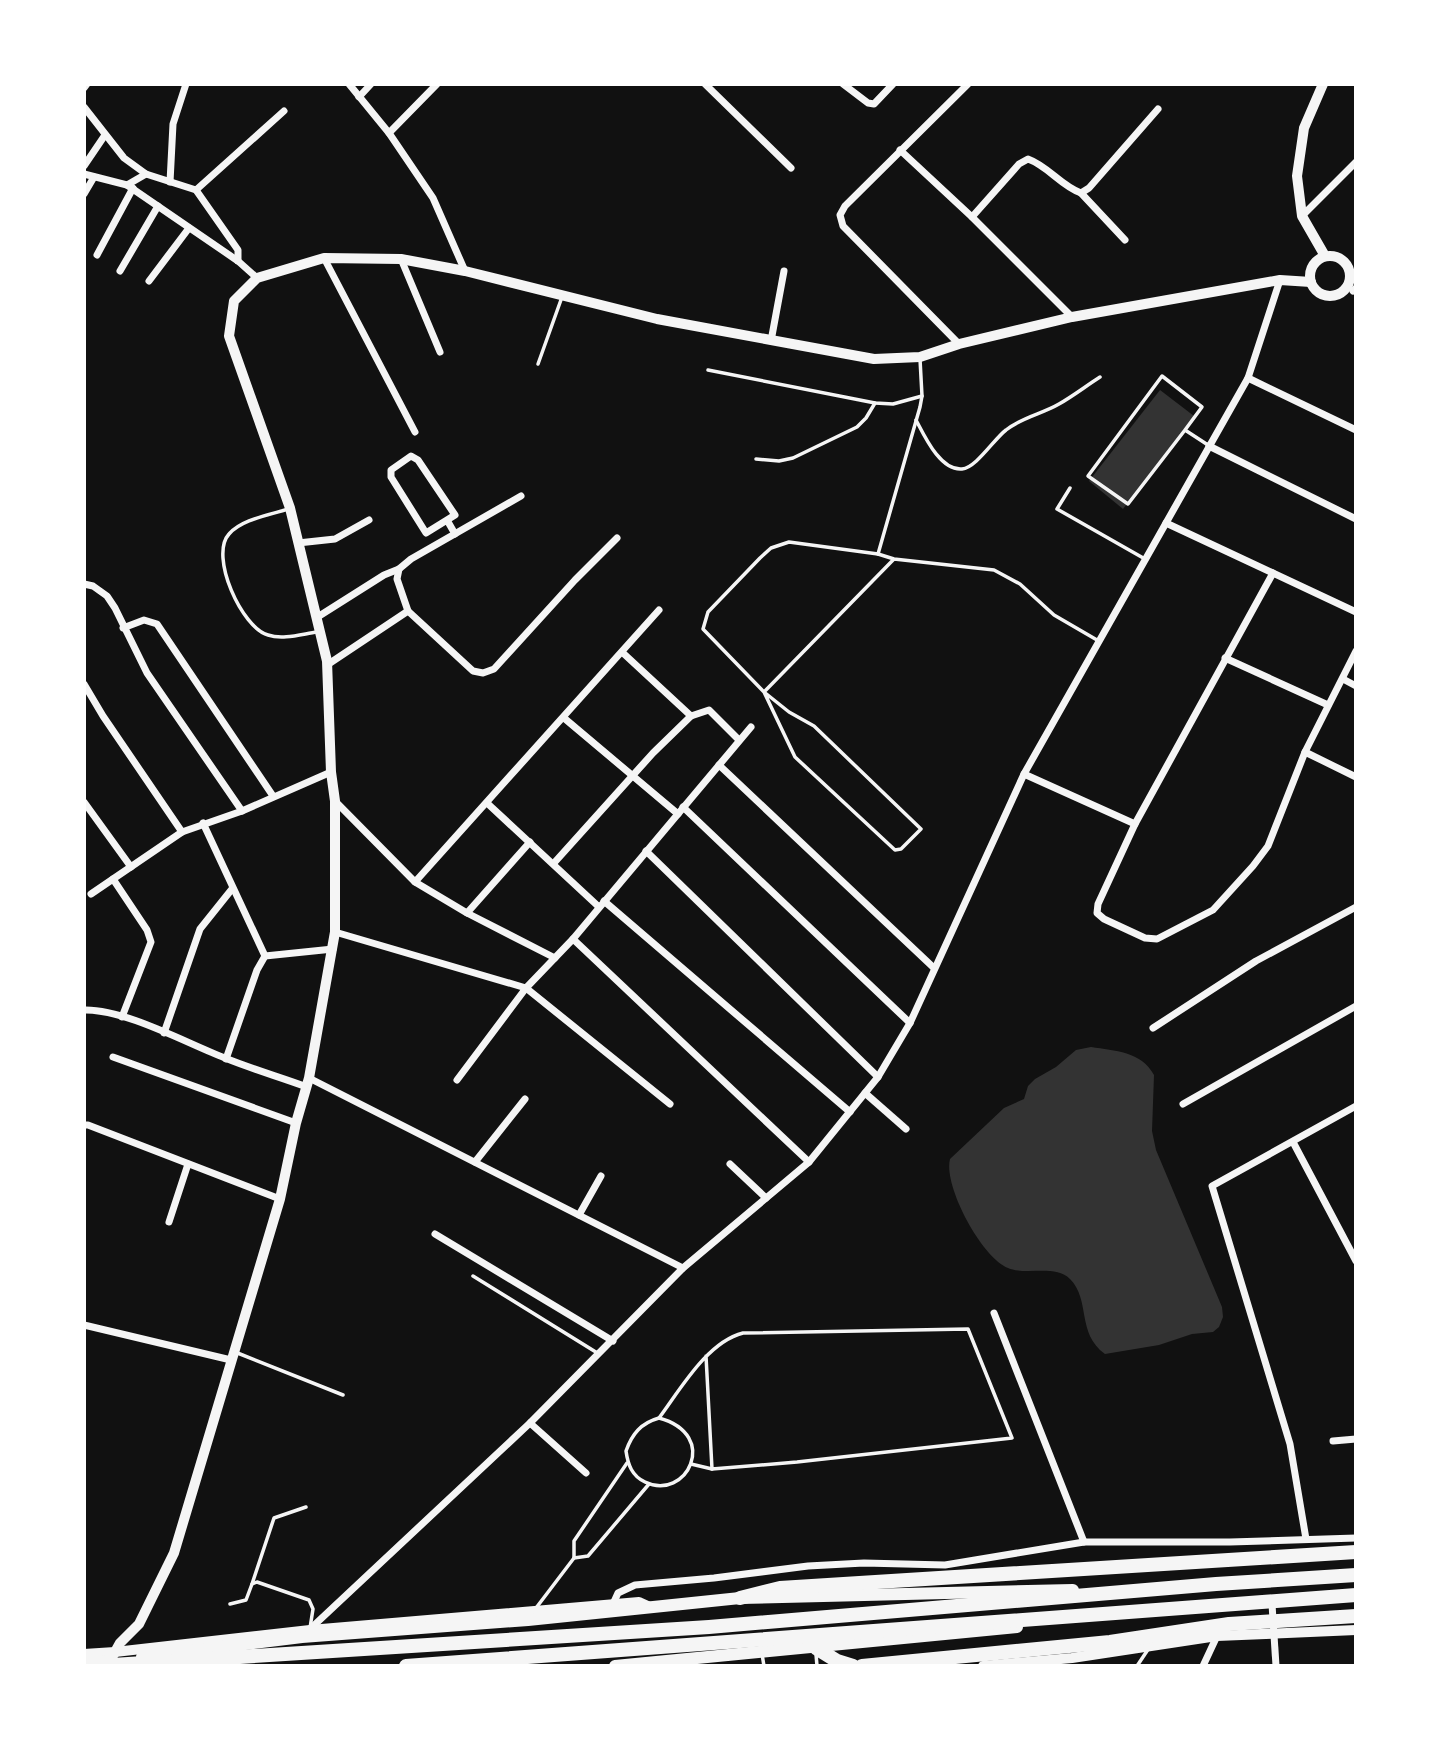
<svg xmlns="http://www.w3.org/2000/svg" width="1440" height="1750" font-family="Barlow,sans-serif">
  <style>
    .water { fill: #333 }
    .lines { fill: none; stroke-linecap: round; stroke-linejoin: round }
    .service { stroke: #f5f5f5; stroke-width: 3.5 }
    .minor { stroke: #f5f5f5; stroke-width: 7 }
    .tertiary { stroke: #f5f5f5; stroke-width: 10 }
    .primary { stroke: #f5f5f5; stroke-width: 12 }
    .motorway { stroke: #f5f5f5; stroke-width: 14 }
  </style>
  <rect width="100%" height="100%" fill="#111"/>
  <g class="water">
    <polygon points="1160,390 1194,416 1123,509 1089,481"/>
    <path d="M1091,1047C1115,1051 1141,1051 1154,1075L1152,1131L1156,1150L1222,1307L1223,1317L1219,1327L1213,1332L1192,1334L1159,1345L1105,1354C1076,1333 1091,1300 1070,1279C1055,1264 1027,1276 1008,1268C982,1258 943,1186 950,1159L1004,1108L1024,1099L1028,1086L1035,1079L1056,1067L1076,1050Z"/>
  </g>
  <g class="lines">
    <g class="service">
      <polyline points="538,364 562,297"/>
      <polyline points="708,370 875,403 893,404 922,396"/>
      <path d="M916,420C924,435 940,471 962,469C976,468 994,439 1006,430C1022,417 1042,414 1059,404C1073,396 1086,386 1100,377"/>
      <polyline points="1185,430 1128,504 1088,476 1162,376 1202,407 1185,430 1208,445"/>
      <polyline points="756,459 779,461 793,458 857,427 866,418 875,403"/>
      <polyline points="1070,488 1057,509 1145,559"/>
      <path d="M288,509C270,515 242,519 229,534C209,556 242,628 268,635C283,640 302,634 317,632"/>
      <polyline points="878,554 920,407 922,396 920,359"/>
      <polyline points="894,559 764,692 789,712 814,726 921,829 901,849 895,850 795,757 764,692 703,629 708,612 760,558 771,548 789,542 878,554 894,559 994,570 1020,584 1054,615 1097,640"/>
      <polyline points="473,1276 599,1354"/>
      <polyline points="235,1352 343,1395"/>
      <path d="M659,1418C680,1390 707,1342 743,1333L968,1329L1012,1438L797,1462L712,1469L706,1356"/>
      <path d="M659,1418C721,1435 686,1502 645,1482C632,1476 628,1465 626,1451C632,1434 641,1423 659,1418Z"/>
      <polyline points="691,1464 712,1469"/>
      <polyline points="574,1558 588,1556 649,1484"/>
      <polyline points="252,1584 274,1518 306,1507"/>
      <polyline points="230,1604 246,1600 252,1584 257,1582 309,1600 313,1609 310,1628"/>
      <polyline points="536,1608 574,1558 574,1541 627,1463"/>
      <polyline points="762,1654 764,1666"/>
      <polyline points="816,1654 817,1666"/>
      <polyline points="1137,1666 1149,1648"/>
    </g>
    <g class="minor">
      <polyline points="349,84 389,133 433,198 465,271"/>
      <polyline points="705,84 791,168"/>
      <polyline points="843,84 868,103 874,104 893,84"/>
      <polyline points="84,88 87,84"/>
      <polyline points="359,97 371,84"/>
      <polyline points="84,107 124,158 146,174"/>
      <polyline points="389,133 437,84"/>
      <polyline points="900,150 972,217 1072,317"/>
      <polyline points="84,166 105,135"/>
      <polyline points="84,174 127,185 146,174 196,190 238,250 238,261"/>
      <polyline points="170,182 173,124 186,84"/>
      <polyline points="127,185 238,261 257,278"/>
      <polyline points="196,190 284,111"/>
      <polyline points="1081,193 1125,240"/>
      <polyline points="84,194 94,177"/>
      <polyline points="1302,216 1356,162"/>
      <path d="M972,217L1019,164L1028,159C1048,166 1061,186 1081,193L1089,188L1158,109"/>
      <polyline points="97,255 133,188"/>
      <polyline points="324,258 415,432"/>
      <polyline points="401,259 440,352"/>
      <polyline points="120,271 158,206"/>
      <polyline points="149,281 189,228"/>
      <polyline points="1353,291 1356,288"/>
      <polyline points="771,341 784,271"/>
      <polyline points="959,344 843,226 840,215 845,206 968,84"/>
      <polyline points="1248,378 1356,430"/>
      <polyline points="1209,446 1356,519"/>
      <polyline points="521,496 411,559 399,569 397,579 408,611 473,671 483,673 494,669 575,580 617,538"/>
      <polyline points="447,520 426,533 391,477 391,470 411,456 418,460 455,515 447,520 455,534"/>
      <polyline points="1166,523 1356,612"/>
      <polyline points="298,543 335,539 369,520"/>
      <polyline points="1273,573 1135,824 1098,904 1097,913 1104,919 1145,938 1157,939 1213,910 1253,866 1268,846 1305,752 1356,651"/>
      <polyline points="84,584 93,586 107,596 115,608 147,673 242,811"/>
      <polyline points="316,618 384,575 399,569"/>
      <polyline points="123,628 144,620 157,624 273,796"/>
      <polyline points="623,653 691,716 709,710 739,740"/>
      <polyline points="1225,658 1328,705"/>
      <polyline points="327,665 408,611"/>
      <polyline points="1343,679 1356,686"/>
      <polyline points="84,684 103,716 182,832"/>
      <polyline points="564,718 678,814"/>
      <polyline points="1305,752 1356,777"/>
      <polyline points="719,765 934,968"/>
      <polyline points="1024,774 1135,824"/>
      <polyline points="335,801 415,882 467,913 555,958"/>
      <polyline points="84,802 131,867"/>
      <polyline points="487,803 599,907"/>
      <polyline points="683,807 910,1023"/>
      <polyline points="203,823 265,956"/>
      <polyline points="646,851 878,1077"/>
      <polyline points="554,863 653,753 691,716"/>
      <polyline points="113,879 147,930 151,942 122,1017"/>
      <polyline points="415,882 659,610"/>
      <polyline points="91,894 182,832 242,811 331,772"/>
      <polyline points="604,901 850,1112"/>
      <polyline points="467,913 530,842"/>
      <polyline points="335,932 526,988 670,1104"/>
      <polyline points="573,939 809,1162"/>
      <polyline points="265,956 333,949"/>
      <path d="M84,1010C125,1009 186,1043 225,1058C252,1069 280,1077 307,1087"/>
      <polyline points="1153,1028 1256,961 1356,907"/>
      <polyline points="164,1033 200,929 232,889"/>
      <polyline points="113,1057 296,1123"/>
      <polyline points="226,1059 257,970 265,956"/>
      <polyline points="309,1078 683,1268"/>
      <polyline points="457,1080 526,988 573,939 751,727"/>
      <polyline points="865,1093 906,1129"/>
      <polyline points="1183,1104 1356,1006"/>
      <polyline points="84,1125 88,1125 280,1199"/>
      <polyline points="1293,1142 1356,1261"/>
      <polyline points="475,1162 525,1099"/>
      <polyline points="730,1164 766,1198"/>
      <polyline points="579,1215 601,1176"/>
      <polyline points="169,1222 188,1164"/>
      <polyline points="435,1234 613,1341"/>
      <polyline points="994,1313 1084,1542"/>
      <polyline points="84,1325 231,1360"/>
      <polyline points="530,1423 586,1473"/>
      <polyline points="1333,1441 1356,1439"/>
      <polyline points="1306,1539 1290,1444 1212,1186 1356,1106"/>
      <polyline points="613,1604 618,1593 635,1585 714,1578 808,1566 864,1563 945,1565 1084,1542 1230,1542 1356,1538"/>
      <polyline points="1272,1604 1276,1666"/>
      <polyline points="309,1630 530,1423 683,1268 809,1162 878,1077 910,1023 1024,774 1248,378 1280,280"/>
      <polyline points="1203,1666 1217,1636"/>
    </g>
    <g class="tertiary">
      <polyline points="1323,84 1304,128 1297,176 1302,216 1325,256"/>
      <circle cx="1330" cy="276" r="20"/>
      <polyline points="84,1654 115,1652 310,1630 639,1602 650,1607"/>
      <polyline points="110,1661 120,1643 139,1624 174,1553 280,1199 296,1123 309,1078 335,932 335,801 331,772 327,661 290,508 229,336 234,301 257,278 324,258 401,259 465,271 657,319 874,359 920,357 959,344 1072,317 1280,280 1311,282"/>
      <polyline points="983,1666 1072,1658 1217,1636 1356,1630"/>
    </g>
    <g class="primary">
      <polyline points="142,1657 302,1637 528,1620 740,1598 1073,1590"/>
      <polyline points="84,1662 107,1661"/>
      <polyline points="615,1666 1017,1627"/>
    </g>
    <g class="motorway">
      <polyline points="740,1598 780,1588 1356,1552"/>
      <polyline points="816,1648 837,1661 853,1666"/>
      <polyline points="97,1666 709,1627 1216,1584 1356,1575"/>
      <polyline points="406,1666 1356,1595"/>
      <polyline points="862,1666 1110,1642 1229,1624 1356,1616"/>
    </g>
  </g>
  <rect width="1440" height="1750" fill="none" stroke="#ffffff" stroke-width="172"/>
</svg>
